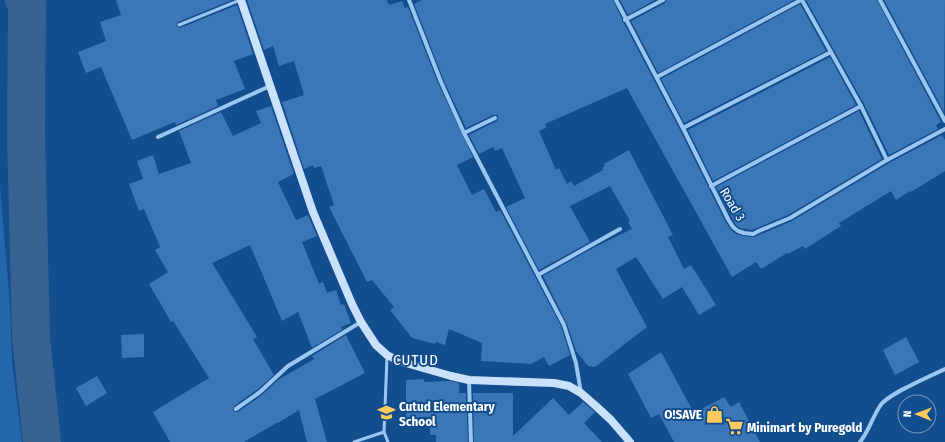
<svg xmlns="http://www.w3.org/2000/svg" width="945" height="442" font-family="'Fira Sans Condensed',sans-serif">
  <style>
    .green { fill: #2467ac }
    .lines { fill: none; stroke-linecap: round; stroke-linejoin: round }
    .river { stroke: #376291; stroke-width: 38 }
    .building { fill: #3b77b7 }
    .lane { stroke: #9bc6f1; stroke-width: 3 }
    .street { stroke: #9bc6f1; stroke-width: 4 }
    .secondary { stroke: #cae1fc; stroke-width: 8 }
    .labels { text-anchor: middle; stroke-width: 4; stroke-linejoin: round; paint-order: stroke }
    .street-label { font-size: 13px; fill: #fff; stroke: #124d8d }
    .poi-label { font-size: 13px; font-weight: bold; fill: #fff; stroke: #124d8d; text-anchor: start }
    .quarter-label { font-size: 15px; letter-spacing: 1px; fill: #fff; stroke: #124d8d }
  </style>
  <rect width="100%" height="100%" fill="#124d8d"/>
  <polygon class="green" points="0,185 10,306 12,363 22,442 0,442"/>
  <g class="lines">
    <polyline class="river" points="24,0 27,5 26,133 31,337 42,442"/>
  </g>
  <g class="building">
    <polygon points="116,0 232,0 178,22 176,26 180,28 237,5 253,54 234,61 245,89 216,100 218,106 176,125 175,122 132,140 101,67 86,73 78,52 106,41 100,22 121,15"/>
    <polygon points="247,0 387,0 389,5 402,1 405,8 408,7 438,83 473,157 457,165 472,195 484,189 496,212 500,210 561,326 570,355 549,366 544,357 531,364 481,361 482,343 449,329 445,345 436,342 435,344 412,338 390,310 394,307 372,280 367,282 329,207 334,205 321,166 314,168 313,165 304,169 282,102 304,95 294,61 279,66 273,46 264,50"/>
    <polygon points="422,0 613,0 622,19 622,21 624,23 680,130 725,221 731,230 736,234 743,236 754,237 792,221 889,163 942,135 945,140 945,171 911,192 910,191 896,200 891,191 839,223 841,226 805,249 803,246 788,254 787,253 761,269 756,262 732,277 627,88 545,124 546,128 539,131 556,170 559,168 567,184 571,181 574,186 603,170 602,168 605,166 604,164 629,150 673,235 668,237 684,269 691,265 716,305 699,315 682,287 663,299 636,257 616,269 647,327 595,367 588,366 576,351 567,324 543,276 593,248 632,229 628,222 630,221 610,186 570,206 590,242 539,270 506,207 525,198 502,148 495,151 493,147 479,154 469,135 497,121 498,117 497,115 493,115 466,128 444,81 414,4"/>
    <polygon points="620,0 655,0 628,15"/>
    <polygon points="666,0 794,0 658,73 631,21 665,3"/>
    <polygon points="806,0 877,0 938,116 941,122 936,125 938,129 889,155 864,104"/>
    <polygon points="884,0 945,0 944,112"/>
    <polygon points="800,4 826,51 684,123 661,79"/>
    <polygon points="830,57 856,105 713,181 688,130"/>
    <polygon points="271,106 294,174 278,182 296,220 308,215 317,236 302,242 319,284 323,282 327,293 336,290 341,305 344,304 351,323 341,327 343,329 312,348 298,312 282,321 250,245 212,263 257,337 253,339 274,375 258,389 234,406 233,410 235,412 238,412 262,395 278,380 314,359 312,356 346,335 365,373 315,399 327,442 307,442 299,410 278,423 278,422 244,442 170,442 153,412 209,378 173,321 171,322 149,284 168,272 155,250 160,247 144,209 139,211 129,184 143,179 137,161 153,155 159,174 191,163 179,131 221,112 233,136 261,123 256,111"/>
    <polygon points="859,111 882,159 788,215 752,230 740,228 736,225 716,187"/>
    <polygon points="144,334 144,357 122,358 121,335"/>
    <polygon points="906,337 919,362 895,375 883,350"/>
    <polygon points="661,352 694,413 724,397 731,407 739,402 760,442 674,442 659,414 651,418 628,374"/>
    <polygon points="97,376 107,393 86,406 76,388"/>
    <polygon points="424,379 424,382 449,381 459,383 459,393 466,393 468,442 436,442 436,435 430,435 430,417 406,417 406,380"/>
    <polygon points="473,393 513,393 513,436 553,398 569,415 583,402 595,412 584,423 602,442 474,442"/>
  </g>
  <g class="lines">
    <g class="lane">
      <polyline points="179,25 240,0"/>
      <polyline points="387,357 384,432 388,442"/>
      <polyline points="354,442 384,432"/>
    </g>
    <g class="street">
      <polyline points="409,0 441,82 464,133 564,325 576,363 581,393"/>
      <polyline points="616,0 683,128 728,219 733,227 738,231 744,233 753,234 761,230 790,218 887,160 945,129"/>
      <polyline points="802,0 861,106 887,160"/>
      <polyline points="880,0 945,121"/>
      <polyline points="625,20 663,0"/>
      <polyline points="657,77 801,0"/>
      <polyline points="683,128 831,52"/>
      <polyline points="464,133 495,118"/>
      <polyline points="158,137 270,86"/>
      <polyline points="711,186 861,106"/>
      <polyline points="538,275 620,229"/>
      <polyline points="469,380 471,442"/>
      <polyline points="236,409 260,392 288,366 361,322"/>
      <path d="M860,442C869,431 872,418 880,406C887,394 931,376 945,369"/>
    </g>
    <polyline class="secondary" points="241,0 313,212 352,304 361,322 376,345 387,355 399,361 451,376 469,380 554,383 569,386 581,393 597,407 611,420 630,442"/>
  </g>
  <defs>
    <symbol id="school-bare" viewBox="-9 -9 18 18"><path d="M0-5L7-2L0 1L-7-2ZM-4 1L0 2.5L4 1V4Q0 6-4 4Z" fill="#ffc95b" stroke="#124d8d" stroke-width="2.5" paint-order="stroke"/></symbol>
    <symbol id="shop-bare" viewBox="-9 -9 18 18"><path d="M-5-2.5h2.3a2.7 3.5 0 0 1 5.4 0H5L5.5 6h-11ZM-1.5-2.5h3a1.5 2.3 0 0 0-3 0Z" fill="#ffc95b" stroke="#124d8d" stroke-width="2.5" paint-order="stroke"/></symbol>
    <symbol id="supermarket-bare" viewBox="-9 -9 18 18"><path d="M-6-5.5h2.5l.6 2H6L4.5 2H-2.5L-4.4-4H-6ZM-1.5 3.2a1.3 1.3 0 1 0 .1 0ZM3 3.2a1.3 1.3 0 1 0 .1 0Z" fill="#ffc95b" stroke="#124d8d" stroke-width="2.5" paint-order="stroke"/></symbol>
  </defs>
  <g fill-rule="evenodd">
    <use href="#school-bare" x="374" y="400" width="25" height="25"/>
    <use href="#shop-bare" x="702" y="402" width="25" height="25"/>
    <use href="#supermarket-bare" x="722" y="414" width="25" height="25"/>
  </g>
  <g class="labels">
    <g class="street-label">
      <text transform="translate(733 204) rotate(59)" y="5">Road 3</text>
    </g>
    <g class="poi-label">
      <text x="399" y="411">Cutud Elementary<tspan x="399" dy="15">School</tspan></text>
      <text x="702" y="419" text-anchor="end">O!SAVE</text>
      <text x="747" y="432">Minimart by Puregold</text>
    </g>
    <g class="quarter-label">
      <text x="416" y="365">CUTUD</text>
    </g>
  </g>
  <g transform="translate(917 414) rotate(271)"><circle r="19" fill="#124d8d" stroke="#7194bb"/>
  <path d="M0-3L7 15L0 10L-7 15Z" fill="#ffc95b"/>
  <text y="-6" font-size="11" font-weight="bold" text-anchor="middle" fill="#ffffff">N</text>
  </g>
</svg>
